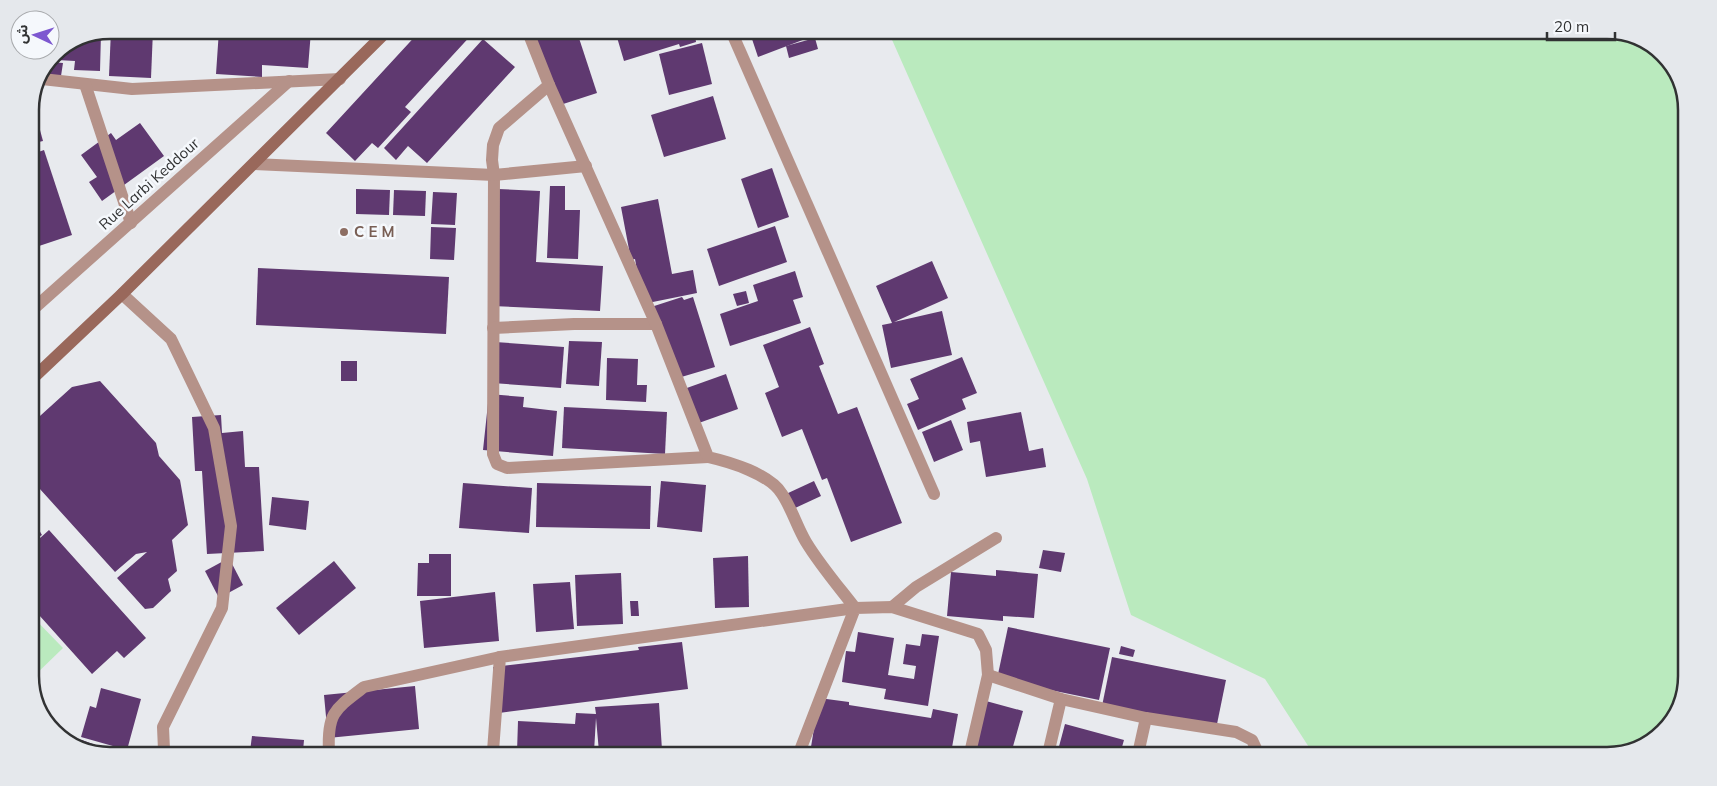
<svg xmlns="http://www.w3.org/2000/svg" width="1717" height="786" font-family="Mulish,'Noto Sans Arabic',sans-serif">
  <style>
    .green { fill: #baeabe }
    .building { fill: #5f3970 }
    .lines { fill: none; stroke-linecap: round; stroke-linejoin: round }
    .minor { stroke: #b59289; stroke-width: 12 }
    .secondary { stroke: #99685b; stroke-width: 12 }
    .education-dot { fill: #8d6e63; stroke: #f5f8fc; stroke-width: 2 }
    .labels { text-anchor: middle; stroke-width: 5; stroke-linejoin: round; paint-order: stroke }
    .street-label { font-size: 15px; fill: #313233; stroke: #f5f8fc }
    .education-label { font-size: 15px; font-weight: bold; fill: #785e54; stroke: #f5f8fc; text-anchor: start }
    .rim { fill: none; stroke: #313233; stroke-width: 2.5 }
  </style>
  <rect width="100%" height="100%" fill="#e8eaee"/>
  <g class="green">
    <polygon points="889,33 1638,36 1673,65 1687,105 1681,707 1652,742 1608,756 1314,755 1265,679 1131,615 1087,479"/>
    <polygon points="30,614 63,648 30,680"/>
  </g>
  <g class="building">
    <polygon points="111,30 153,30 151,78 109,76"/>
    <polygon points="219,30 311,31 308,68 262,65 262,77 216,74"/>
    <polygon points="420,31 475,31 405,107 411,112 378,148 372,143 355,161 326,133"/>
    <polygon points="532,32 577,32 597,93 557,106"/>
    <polygon points="599,32 703,32 703,33 695,35 696,42 680,47 679,44 624,61 616,34 600,39"/>
    <polygon points="101,33 100,71 74,70 75,61 57,60 57,52"/>
    <polygon points="750,33 821,33 758,57"/>
    <polygon points="815,38 818,49 789,58 786,46"/>
    <polygon points="483,39 515,67 427,163 408,146 396,160 384,148"/>
    <polygon points="702,43 712,84 669,95 659,54"/>
    <polygon points="52,58 51,62 63,63 61,76 44,75"/>
    <polygon points="713,96 726,139 664,157 651,115"/>
    <polygon points="32,101 43,141 30,144 30,105"/>
    <polygon points="140,123 164,156 102,201 89,182 97,177 81,155 111,133 116,140"/>
    <polygon points="44,150 72,235 30,249 30,155"/>
    <polygon points="772,168 789,217 758,228 741,179"/>
    <polygon points="550,186 565,186 565,210 580,210 578,259 547,258"/>
    <polygon points="356,189 390,190 389,215 356,214"/>
    <polygon points="498,189 540,191 536,262 603,266 600,311 492,306"/>
    <polygon points="394,190 426,191 425,216 393,215"/>
    <polygon points="433,192 457,193 455,225 431,224"/>
    <polygon points="658,199 672,274 693,270 697,293 643,304 635,259 631,260 621,207"/>
    <polygon points="775,226 787,262 719,286 707,249"/>
    <polygon points="431,227 456,228 454,260 430,259"/>
    <polygon points="932,261 948,298 894,322 942,311 952,355 891,368 882,325 892,323 876,286"/>
    <polygon points="258,268 449,277 446,334 256,325"/>
    <polygon points="795,271 803,297 793,300 801,323 730,346 720,314 758,301 753,285"/>
    <polygon points="746,291 749,303 737,306 733,294"/>
    <polygon points="682,297 684,300 693,297 715,367 678,378 648,308"/>
    <polygon points="810,327 824,364 819,366 838,414 857,407 902,523 851,542 827,478 822,480 802,429 782,437 765,393 779,387 763,345"/>
    <polygon points="569,341 602,342 599,386 566,384"/>
    <polygon points="495,342 564,347 561,388 492,383"/>
    <polygon points="962,357 977,393 962,399 966,409 918,430 907,404 919,399 910,379"/>
    <polygon points="607,358 638,359 637,385 647,385 646,402 606,400"/>
    <rect x="341" y="361" width="16" height="20"/>
    <polygon points="726,374 738,409 696,424 684,389"/>
    <polygon points="100,381 156,443 159,456 180,480 188,525 172,540 177,571 168,579 171,591 153,608 145,609 117,578 147,552 136,554 115,572 30,478 30,425 72,387"/>
    <polygon points="489,394 524,397 523,407 557,411 553,456 483,450"/>
    <polygon points="564,407 667,412 665,454 562,448"/>
    <polygon points="1021,412 1029,451 1043,448 1046,467 986,477 980,441 970,443 967,422"/>
    <polygon points="221,415 222,433 243,431 245,467 259,467 264,551 207,554 202,471 195,471 192,417"/>
    <polygon points="951,420 963,450 934,462 922,432"/>
    <polygon points="661,481 706,485 702,532 657,527"/>
    <polygon points="814,481 821,496 793,509 786,494"/>
    <polygon points="463,483 532,488 529,533 459,528"/>
    <polygon points="537,483 651,486 650,529 536,527"/>
    <polygon points="272,497 309,501 306,530 269,525"/>
    <polygon points="30,515 42,535 30,542"/>
    <polygon points="49,530 146,638 124,658 117,651 92,674 30,605 30,547"/>
    <polygon points="1043,550 1065,553 1061,572 1039,568"/>
    <polygon points="429,554 451,554 451,596 417,596 418,563 429,563"/>
    <polygon points="748,556 749,607 715,608 713,558"/>
    <polygon points="229,558 243,585 219,598 205,571"/>
    <polygon points="334,561 356,588 299,635 276,608"/>
    <polygon points="996,570 1038,574 1034,618 1003,616 1003,621 947,616 951,572 996,576"/>
    <polygon points="621,573 623,624 577,626 575,575"/>
    <polygon points="570,582 574,629 536,632 533,584"/>
    <polygon points="495,592 499,641 424,648 420,601"/>
    <polygon points="630,601 638,601 639,616 631,616"/>
    <polygon points="1008,627 1110,648 1099,700 997,679"/>
    <polygon points="858,632 894,638 888,675 914,679 916,666 903,664 906,644 920,646 922,634 939,636 928,706 884,699 886,689 842,682 846,651 855,652"/>
    <polygon points="682,642 688,689 499,713 493,667 639,650 638,647"/>
    <polygon points="1121,646 1135,650 1133,657 1119,654"/>
    <polygon points="1112,657 1226,680 1217,724 1102,706"/>
    <polygon points="415,686 419,729 328,738 324,695"/>
    <polygon points="101,688 141,699 127,750 81,737 90,706 96,708"/>
    <polygon points="819,698 849,702 849,705 931,718 933,709 958,714 951,753 810,753"/>
    <polygon points="986,701 1023,711 1012,750 1021,754 971,753"/>
    <polygon points="659,703 662,750 599,752 596,718 594,752 517,752 518,721 575,724 576,713 596,714 595,707"/>
    <polygon points="1065,724 1124,740 1120,754 1057,754"/>
    <polygon points="252,736 304,740 303,751 250,751"/>
    <polygon points="82,740 109,750 79,750"/>
    <polygon points="1149,748 1171,753 1171,754 1147,754"/>
  </g>
  <g class="lines">
    <g class="minor">
      <polyline points="732,33 934,494"/>
      <polyline points="42,79 132,89 340,79"/>
      <polyline points="85,84 131,223"/>
      <polyline points="549,85 499,128 493,145 492,160 494,175 493,454 497,464 507,468 708,457"/>
      <polyline points="254,164 494,175 586,166"/>
      <polyline points="122,294 171,339 214,428 231,526 222,608 163,727 164,750"/>
      <polyline points="30,312 289,81"/>
      <polyline points="493,328 574,324 656,324"/>
      <polyline points="892,607 916,587 996,538"/>
      <polyline points="988,675 1061,699 1146,718 1236,732 1252,740 1259,755"/>
      <path d="M329,751C327,713 335,709 364,687L500,657"/>
      <path d="M493,751L500,657L855,608C838,586 820,565 806,542C797,527 792,509 782,494C770,474 730,462 708,457L656,324L549,85L528,32"/>
      <polyline points="799,753 855,608 892,607 978,634 986,650 988,675 970,753"/>
      <polyline points="1048,754 1061,699"/>
      <polyline points="1138,754 1146,718"/>
    </g>
    <polyline class="secondary" points="30,381 122,294 387,31"/>
  </g>
  <circle class="education-dot" cx="344" cy="232" r="5"/>
  <g class="labels">
    <g class="street-label">
      <text transform="translate(149 184) rotate(-42)" y="5">Rue Larbi Keddour</text>
    </g>
    <g class="education-label">
      <text x="354" y="237">C E M</text>
    </g>
  </g>
  <path d="M0 0H1717V786H0ZM110 39H1607A71 71 0 0 1 1678 110V676A71 71 0 0 1 1607 747H110A71 71 0 0 1 39 676V110A71 71 0 0 1 110 39Z" fill="#e5e8ec" fill-rule="evenodd"/>
  <path class="rim" d="M110 39H1607A71 71 0 0 1 1678 110V676A71 71 0 0 1 1607 747H110A71 71 0 0 1 39 676V110A71 71 0 0 1 110 39Z"/>
  <g transform="translate(35 35) rotate(274)"><circle r="24" fill="#f5f8fc" stroke="#a7a9ac"/>
  <path d="M0-4L9 19L0 12L-9 19Z" fill="#7d57d0"/>
  <text y="-8" font-size="14" font-weight="bold" text-anchor="middle" fill="#313233">ش</text>
  </g>
  <path d="M1547 32v8h68v-8" fill="none" stroke="#313233" stroke-width="2.5"/>
  <text x="1554" y="32" font-size="15" fill="#313233" stroke="#f5f8fc" stroke-width="4" paint-order="stroke">20 m</text>
</svg>
